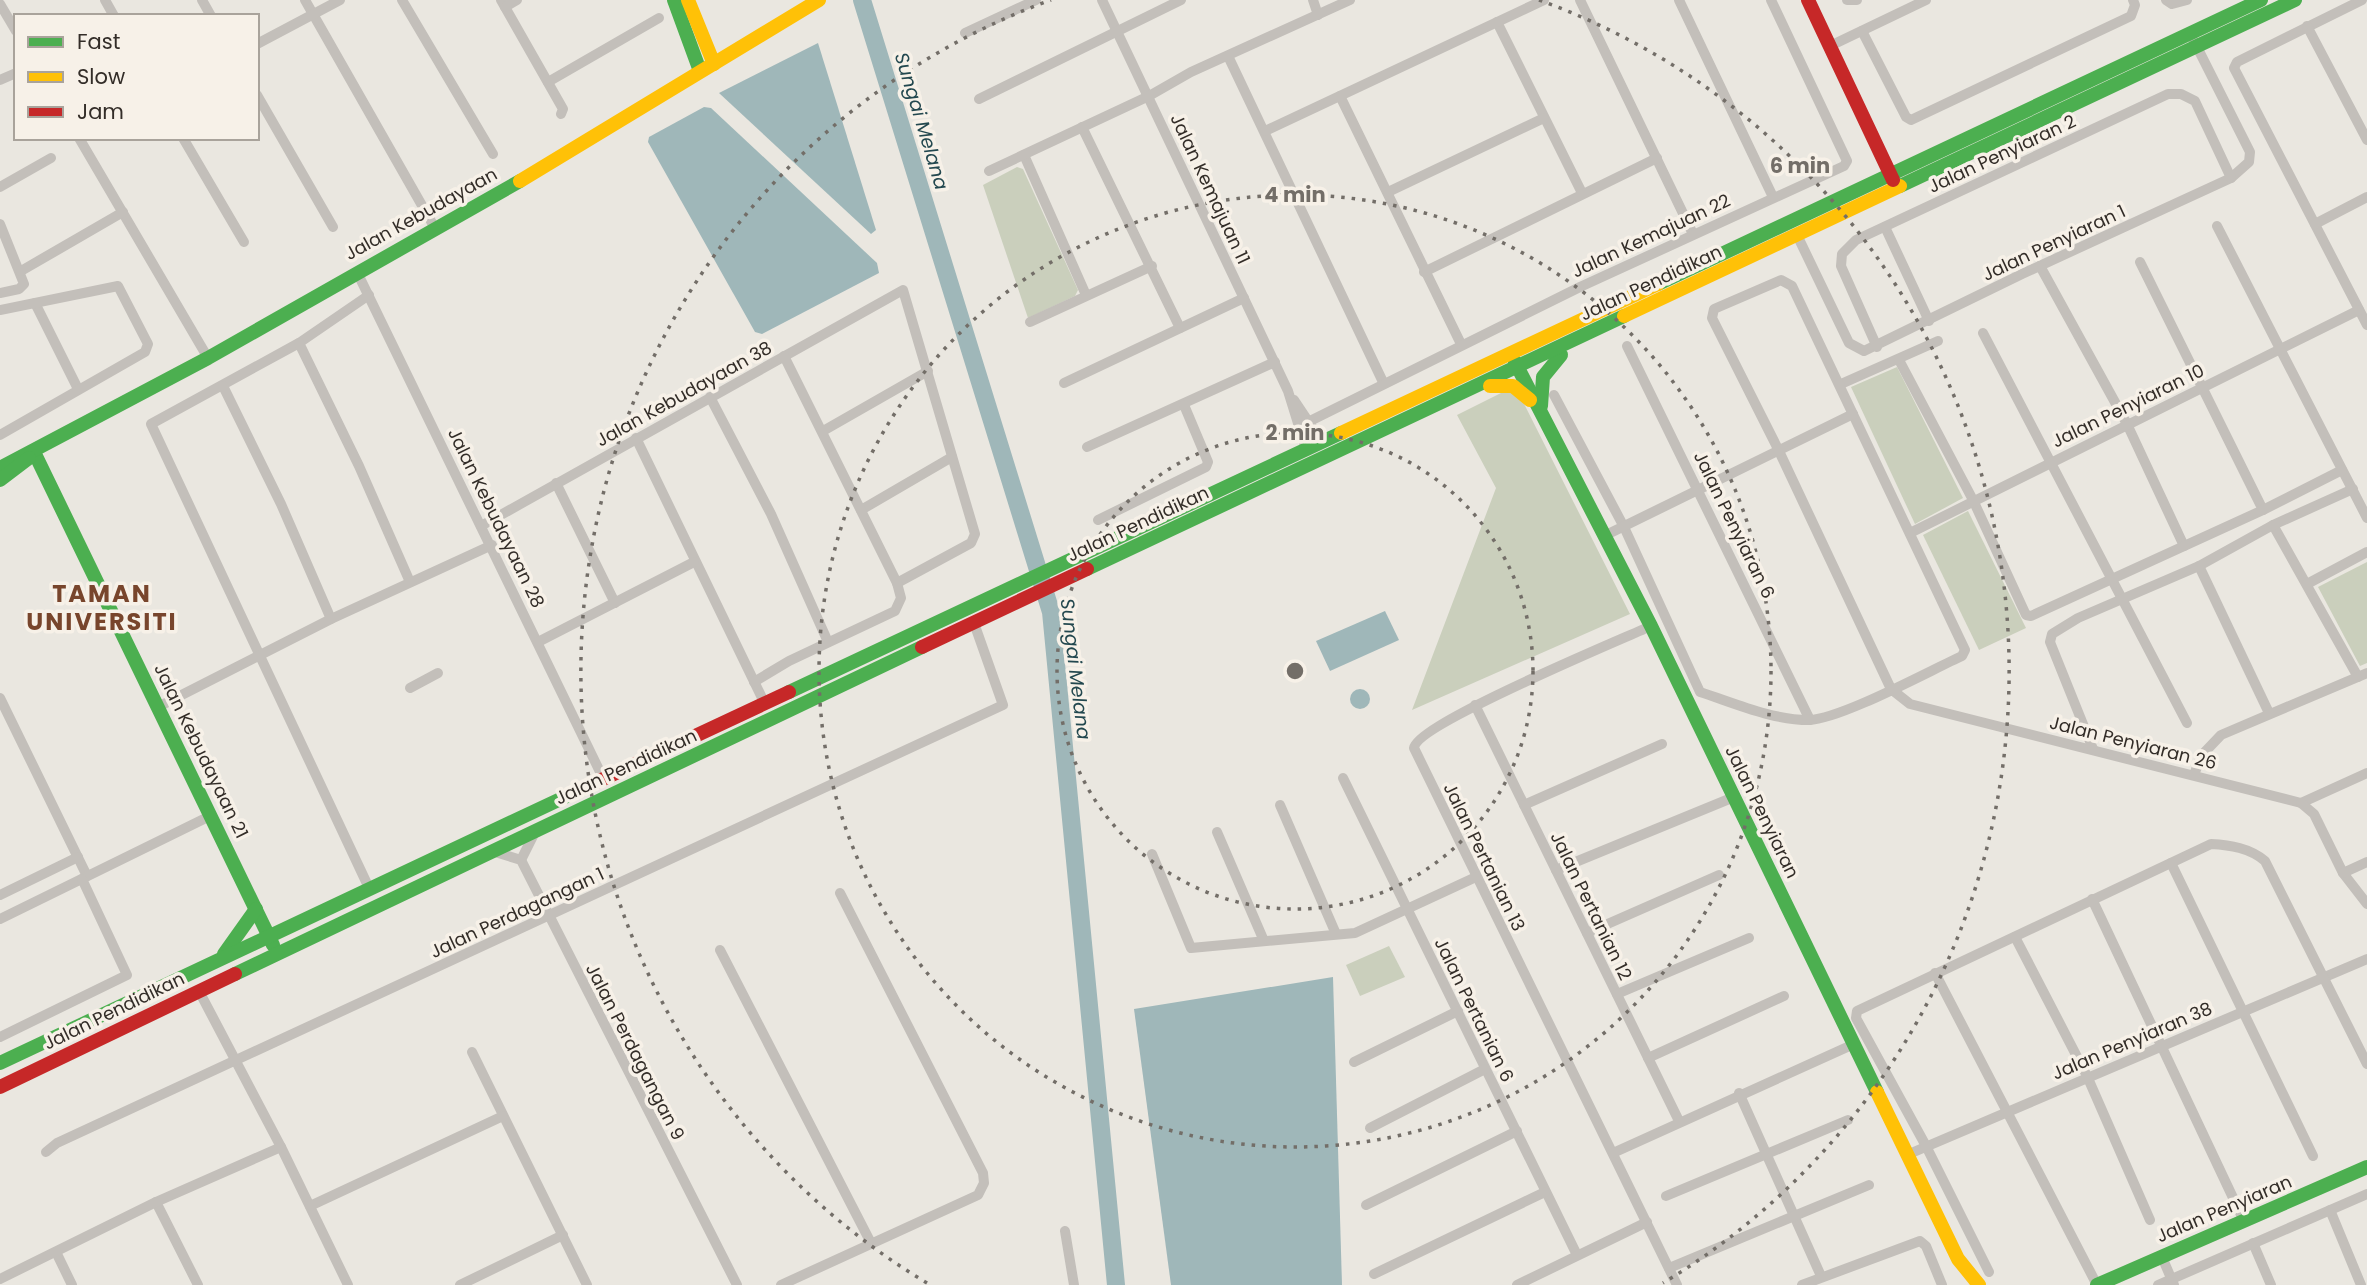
<svg xmlns="http://www.w3.org/2000/svg" width="2367" height="1285" font-family="Poppins,sans-serif">
  <style>
    .green { fill: #cacfbc }
    .water { fill: #9fb7b9 }
    .lines { fill: none; stroke-linecap: round; stroke-linejoin: round }
    .river { stroke: #9fb7b9; stroke-width: 18 }
    .street { stroke: #c3bfba; stroke-width: 10 }
    .fast { stroke: #4caf50; stroke-width: 14 }
    .slow { stroke: #ffc107; stroke-width: 14 }
    .jam { stroke: #c62828; stroke-width: 14 }
    .ring { fill: none; stroke: #736e68; stroke-width: 3.5; stroke-dasharray: 3.5 7 }
    .labels { text-anchor: middle; stroke-width: 7; stroke-linejoin: round; paint-order: stroke }
    .street-label { font-size: 18px; fill: #332d28; stroke: #f7f1e8 }
    .water-label { font-size: 19px; font-style: italic; fill: #23484f; stroke: #f7f1e8 }
    .district-label { font-size: 24px; font-weight: bold; letter-spacing: 2px; fill: #78452c; stroke: #f7f1e8 }
    .centre { fill: #736e68; stroke: #f7f1e8; stroke-width: 3.5 }
    .ring-label { font-size: 21px; text-anchor: middle; font-weight: bold; fill: #736e68; stroke: #f7f1e8; stroke-width: 7; stroke-linejoin: round; paint-order: stroke }
  </style>
  <rect width="100%" height="100%" fill="#eae7e0"/>
  <g class="green">
    <polygon points="1017,167 1023,169 1078,290 1075,296 1028,318 983,185"/>
    <polygon points="1897,367 1963,498 1915,524 1851,387"/>
    <polygon points="1515,386 1630,614 1412,710 1496,488 1457,415"/>
    <polygon points="1968,511 2026,628 1979,650 1923,535"/>
    <polygon points="2367,562 2367,663 2360,666 2318,587"/>
    <polygon points="1389,946 1405,977 1360,996 1346,965"/>
  </g>
  <g class="water">
    <polygon points="818,43 876,230 871,234 719,93"/>
    <polygon points="704,107 711,108 877,263 879,273 762,334 755,332 648,142 649,137"/>
    <polygon points="1385,611 1399,640 1330,671 1316,641"/>
    <circle cx="1360" cy="699" r="10"/>
    <polygon points="1333,977 1342,1285 1171,1285 1134,1009"/>
  </g>
  <g class="lines">
    <polyline class="river" points="862,0 1051,612 1116,1285"/>
    <g class="street">
      <polyline points="105,0 114,16"/>
      <polyline points="202,0 211,16"/>
      <polyline points="305,0 436,230"/>
      <polyline points="402,0 493,154"/>
      <polyline points="501,0 563,109 561,114"/>
      <polyline points="1102,0 1288,391 1306,449"/>
      <polyline points="1313,0 1318,15"/>
      <polyline points="1580,0 1693,234"/>
      <polyline points="1679,0 1773,197"/>
      <polyline points="1847,0 1857,0"/>
      <polyline points="2166,0 2172,4 2187,0"/>
      <polyline points="2362,0 2237,62 2234,68 2367,325"/>
      <polyline points="0,4 16,31"/>
      <polyline points="505,7 517,0"/>
      <polyline points="1497,22 1582,193"/>
      <polyline points="2307,26 2367,140"/>
      <polyline points="1862,31 1906,117 1911,120 2131,16 2135,5 2133,0"/>
      <polyline points="965,33 1036,0"/>
      <polyline points="257,44 340,0"/>
      <polyline points="1830,46 1926,0"/>
      <polyline points="1228,56 1383,382"/>
      <polyline points="0,80 16,73"/>
      <polyline points="548,82 659,18"/>
      <polyline points="257,95 333,227"/>
      <polyline points="1340,96 1461,344"/>
      <polyline points="979,99 1181,0"/>
      <polyline points="1082,127 1180,328"/>
      <polyline points="1265,131 1544,0"/>
      <polyline points="79,138 208,358"/>
      <polyline points="183,138 244,242"/>
      <polyline points="1024,155 1086,295"/>
      <polyline points="989,171 1149,96 1191,72 1350,0"/>
      <polyline points="0,187 51,158"/>
      <polyline points="1388,192 1544,118"/>
      <polyline points="0,224 24,284 19,289 0,293"/>
      <polyline points="2315,224 2367,197"/>
      <polyline points="2217,226 2367,518"/>
      <polyline points="1885,227 1929,321"/>
      <polyline points="1797,235 1849,343 1864,351 2022,274 2231,178 2249,162 2250,152 2194,41"/>
      <polyline points="2140,262 2263,510"/>
      <polyline points="2040,266 2127,424 2184,546"/>
      <polyline points="21,271 123,212"/>
      <polyline points="357,272 604,780"/>
      <polyline points="1424,272 1657,158"/>
      <polyline points="369,295 299,343 151,424 369,888"/>
      <polyline points="35,303 78,389"/>
      <polyline points="0,310 118,286 148,344 145,352 0,435"/>
      <polyline points="1030,322 1152,266"/>
      <polyline points="1983,333 2187,723"/>
      <polyline points="299,343 359,466 410,582"/>
      <polyline points="1627,346 1810,720"/>
      <polyline points="1877,347 1841,266 1842,254 1856,240 2168,94 2181,94 2195,101 2231,178"/>
      <polyline points="1899,360 1973,500 2026,615 2031,616 2263,510 2342,470"/>
      <polyline points="1064,383 1244,298"/>
      <polyline points="1841,384 1938,341"/>
      <polyline points="223,386 281,504 331,619"/>
      <path d="M1554,395L1624,527L1700,692C1734,703 1772,720 1809,720C1841,719 1929,671 1962,656L1965,650L1792,286L1781,280L1714,309L1712,318L1778,449L1891,689L1910,704L2301,803L2367,773"/>
      <polyline points="710,397 771,514 828,642"/>
      <polyline points="1294,400 1322,442"/>
      <polyline points="1310,421 1580,287 1844,166 1847,161 1771,0"/>
      <polyline points="823,431 928,371"/>
      <polyline points="636,438 765,704"/>
      <polyline points="1087,447 1275,362"/>
      <polyline points="556,483 615,603"/>
      <polyline points="861,510 952,457"/>
      <polyline points="1098,520 1206,467 1208,462 1184,405"/>
      <polyline points="2273,525 2358,677"/>
      <polyline points="481,526 903,290 975,534 971,543 897,583"/>
      <polyline points="1910,533 2359,310"/>
      <polyline points="1606,535 1853,414"/>
      <polyline points="2199,566 2269,713"/>
      <polyline points="2307,584 2367,552"/>
      <path d="M1651,626C1618,641 1417,724 1414,748L1677,1285"/>
      <polyline points="538,642 694,562"/>
      <polyline points="754,682 789,661 895,611 901,598 897,583 784,356"/>
      <polyline points="410,688 438,673"/>
      <polyline points="0,698 87,876"/>
      <polyline points="1475,705 1679,1121"/>
      <polyline points="158,707 331,619 492,545"/>
      <polyline points="2093,749 2050,642 2052,634 2078,618 2199,566 2273,525 2353,489"/>
      <polyline points="2194,775 2201,756 2221,735 2367,673"/>
      <polyline points="1343,778 1577,1255"/>
      <polyline points="2301,803 2314,814 2343,873 2367,904"/>
      <polyline points="1280,805 1336,934"/>
      <polyline points="1524,805 1662,744"/>
      <polyline points="1217,832 1264,941"/>
      <polyline points="492,851 521,860 737,1285"/>
      <polyline points="1152,854 1191,948 1355,933 1476,877"/>
      <polyline points="521,860 535,832"/>
      <polyline points="2171,863 2313,1156"/>
      <polyline points="1556,870 1734,797"/>
      <polyline points="2343,873 2367,862"/>
      <polyline points="0,895 78,857"/>
      <polyline points="2092,899 2244,1221"/>
      <polyline points="0,919 210,816"/>
      <polyline points="1587,933 1719,875"/>
      <polyline points="2015,937 2087,1076 2150,1220"/>
      <polyline points="720,950 871,1243"/>
      <polyline points="1935,973 2097,1285"/>
      <polyline points="199,991 281,1147 348,1285"/>
      <polyline points="1617,994 1749,938"/>
      <polyline points="0,1037 127,975 82,879"/>
      <polyline points="472,1052 587,1285"/>
      <polyline points="1648,1058 1784,996"/>
      <polyline points="1354,1062 1458,1011"/>
      <polyline points="1739,1093 1821,1276"/>
      <polyline points="1370,1128 1485,1069"/>
      <polyline points="46,1152 57,1143 1003,705 974,623"/>
      <polyline points="1613,1153 1854,1044"/>
      <polyline points="1909,1154 2367,959"/>
      <polyline points="1666,1196 1848,1120"/>
      <polyline points="156,1202 198,1285"/>
      <polyline points="1366,1205 1517,1131"/>
      <polyline points="310,1206 503,1116"/>
      <polyline points="2330,1210 2361,1285"/>
      <polyline points="1065,1231 1074,1285"/>
      <polyline points="2253,1243 2271,1285"/>
      <polyline points="56,1252 72,1285"/>
      <polyline points="2162,1257 2174,1285"/>
      <polyline points="1669,1268 1869,1185"/>
      <path d="M1989,1272L1926,1146L1856,1018L1857,1011L2211,844C2230,845 2250,848 2265,861L2367,1064"/>
      <polyline points="1374,1274 1545,1192"/>
      <polyline points="0,1279 156,1202 281,1147"/>
      <polyline points="460,1285 563,1235"/>
      <polyline points="781,1285 978,1195 984,1183 983,1173 840,893"/>
      <polyline points="1517,1285 1647,1222"/>
      <polyline points="1802,1285 1920,1241 1926,1246 1942,1285"/>
      <polyline points="2158,1285 2367,1194"/>
    </g>
    <g class="fast">
      <polyline points="674,0 700,71"/>
      <polyline points="1900,186 2295,0"/>
      <polyline points="1658,284 2261,0"/>
      <polyline points="1515,362 1651,626 1877,1092"/>
      <polyline points="1541,406 1543,377 1561,355"/>
      <polyline points="34,452 273,945"/>
      <polyline points="0,468 208,358 520,181"/>
      <polyline points="0,480 29,458"/>
      <polyline points="1087,569 1624,316"/>
      <polyline points="789,692 1341,433"/>
      <polyline points="224,954 256,909"/>
      <polyline points="235,974 922,647"/>
      <polyline points="0,1063 584,788"/>
      <polyline points="2097,1285 2367,1167"/>
    </g>
    <g class="slow">
      <polyline points="688,0 714,64"/>
      <polyline points="520,181 819,0"/>
      <polyline points="1624,316 1900,186"/>
      <polyline points="1490,386 1513,386 1530,400"/>
      <polyline points="1341,433 1658,284"/>
      <polyline points="1877,1092 1958,1259 1979,1285"/>
    </g>
    <g class="jam">
      <polyline points="1808,0 1893,180"/>
      <polyline points="922,647 1087,569"/>
      <polyline points="584,788 789,692"/>
      <polyline points="0,1087 235,974"/>
    </g>
  </g>
  <g class="ring">
    <circle cx="1295" cy="671" r="238"/>
    <circle cx="1295" cy="671" r="476"/>
    <path d="M927 1283A714 714 0 0 1 1051 0M1539 0A714 714 0 0 1 1663 1283"/>
  </g>
  <g class="labels">
    <g class="street-label">
      <text transform="translate(2002 154) rotate(-25)" y="6">Jalan Penyiaran 2</text>
      <text transform="translate(1210 189) rotate(65)" y="6">Jalan Kemajuan 11</text>
      <text transform="translate(421 214) rotate(-29)" y="6">Jalan Kebudayaan</text>
      <text transform="translate(1651 236) rotate(-25)" y="6">Jalan Kemajuan 22</text>
      <text transform="translate(2054 243) rotate(-25)" y="6">Jalan Penyiaran 1</text>
      <text transform="translate(1651 283) rotate(-25)" y="6">Jalan Pendidikan</text>
      <text transform="translate(684 394) rotate(-29)" y="6">Jalan Kebudayaan 38</text>
      <text transform="translate(2128 406) rotate(-26)" y="6">Jalan Penyiaran 10</text>
      <text transform="translate(496 518) rotate(64)" y="6">Jalan Kebudayaan 28</text>
      <text transform="translate(1138 524) rotate(-25)" y="6">Jalan Pendidikan</text>
      <text transform="translate(1734 525) rotate(64)" y="6">Jalan Penyiaran 6</text>
      <text transform="translate(2133 743) rotate(14)" y="6">Jalan Penyiaran 26</text>
      <text transform="translate(201 751) rotate(64)" y="6">Jalan Kebudayaan 21</text>
      <text transform="translate(626 767) rotate(-25)" y="6">Jalan Pendidikan</text>
      <text transform="translate(1762 812) rotate(64)" y="6">Jalan Penyiaran</text>
      <text transform="translate(1484 857) rotate(64)" y="6">Jalan Pertanian 13</text>
      <text transform="translate(1591 906) rotate(64)" y="6">Jalan Pertanian 12</text>
      <text transform="translate(517 913) rotate(-25)" y="6">Jalan Perdagangan 1</text>
      <text transform="translate(1474 1010) rotate(64)" y="6">Jalan Pertanian 6</text>
      <text transform="translate(114 1011) rotate(-26)" y="6">Jalan Pendidikan</text>
      <text transform="translate(2132 1041) rotate(-23)" y="6">Jalan Penyiaran 38</text>
      <text transform="translate(635 1052) rotate(63)" y="6">Jalan Perdagangan 9</text>
      <text transform="translate(2224 1209) rotate(-23)" y="6">Jalan Penyiaran</text>
    </g>
    <g class="water-label">
      <text transform="translate(922 121) rotate(73)" y="7">Sungai Melana</text>
      <text transform="translate(1076 669) rotate(83)" y="7">Sungai Melana</text>
    </g>
    <g class="district-label">
      <text x="102" y="602">TAMAN<tspan x="102" dy="28">UNIVERSITI</tspan></text>
    </g>
  </g>
  <circle cx="1295" cy="671" r="10" class="centre"/>
  <g class="ring-label">
    <text x="1800" y="173">6 min</text>
    <text x="1295" y="202">4 min</text>
    <text x="1295" y="440">2 min</text>
  </g>
  <rect x="14" y="14" width="245" height="126" fill="#f7f1e8" stroke="#a9a39b" stroke-width="2"/>
  <rect x="28" y="37" width="35" height="10" fill="#4caf50" stroke="#a9a39b" stroke-width="2"/>
  <text x="77" y="49" font-size="21" fill="#332d28">Fast</text>
  <rect x="28" y="72" width="35" height="10" fill="#ffc107" stroke="#a9a39b" stroke-width="2"/>
  <text x="77" y="84" font-size="21" fill="#332d28">Slow</text>
  <rect x="28" y="107" width="35" height="10" fill="#c62828" stroke="#a9a39b" stroke-width="2"/>
  <text x="77" y="119" font-size="21" fill="#332d28">Jam</text>
</svg>
